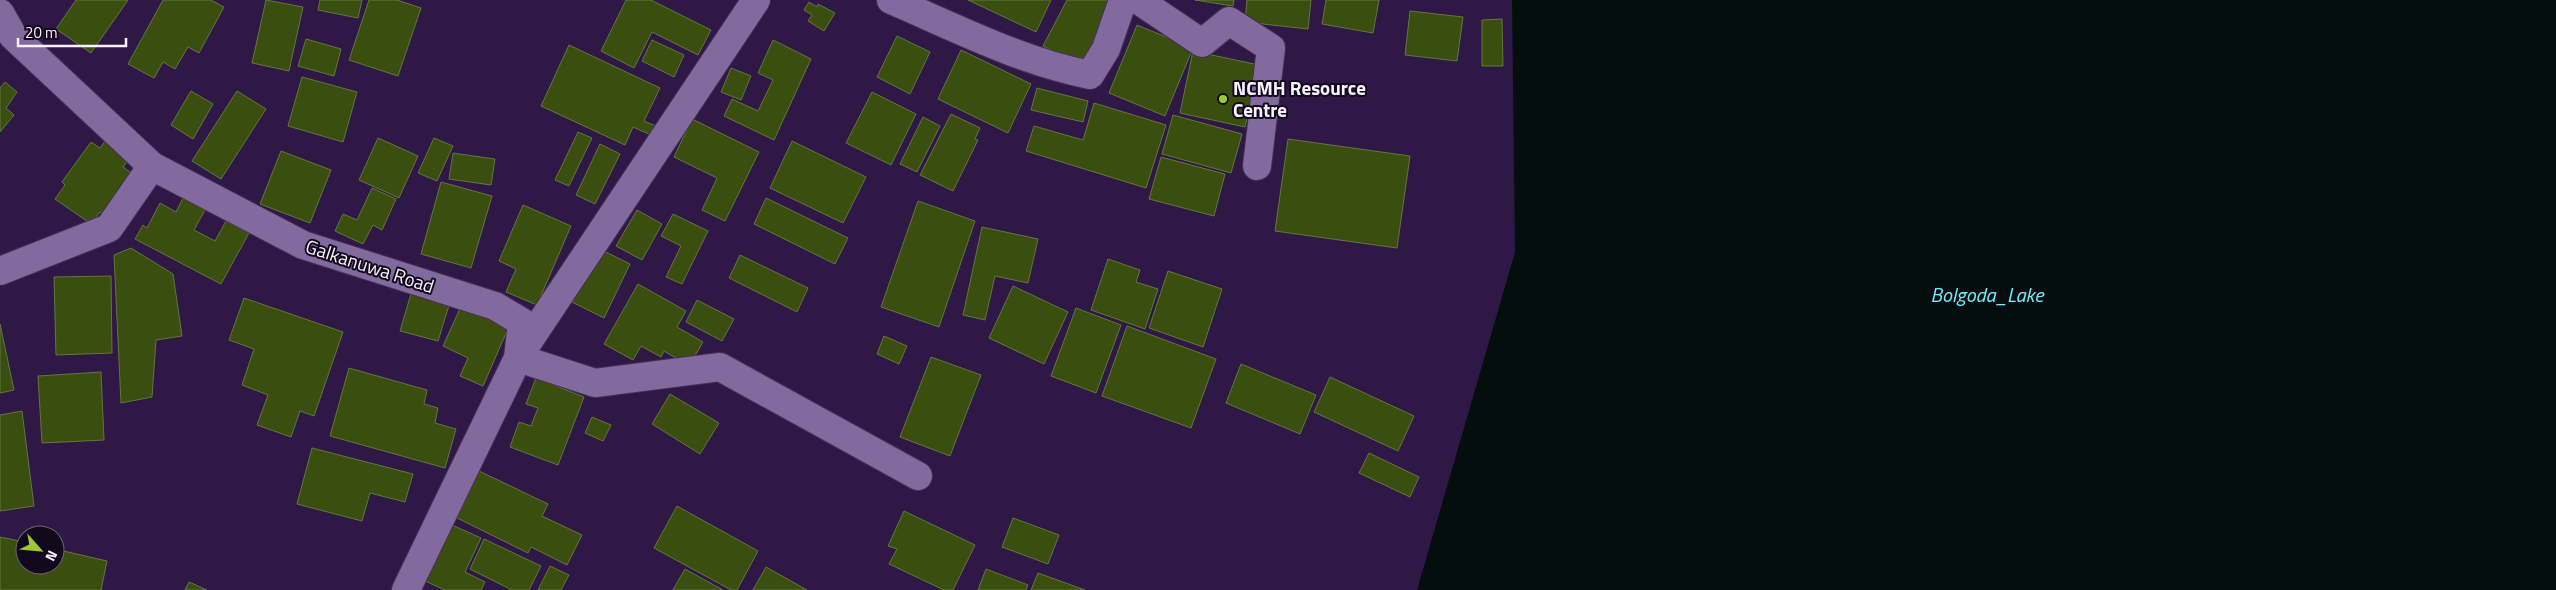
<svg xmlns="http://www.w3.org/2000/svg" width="2556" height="590" font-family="'Titillium Web',sans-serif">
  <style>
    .water { fill: #040f0d }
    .building { fill: #3a4e0f; stroke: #62773e }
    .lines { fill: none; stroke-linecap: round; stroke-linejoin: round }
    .minor-casing { stroke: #453055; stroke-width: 30 }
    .minor { stroke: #82699e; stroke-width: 28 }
    .poi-dot { fill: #9cca32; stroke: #13091d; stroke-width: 2 }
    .labels { text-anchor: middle; stroke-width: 4; stroke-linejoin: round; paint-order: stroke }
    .poi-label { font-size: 19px; font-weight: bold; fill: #f8f2fe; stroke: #13091d; text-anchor: start }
    .street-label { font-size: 19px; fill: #f8f2fe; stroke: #13091d }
    .water-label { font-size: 20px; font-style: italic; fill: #6ef3e5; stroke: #13091d }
  </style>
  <rect width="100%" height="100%" fill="#301846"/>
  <polygon class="water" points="1512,0 2556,0 2556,590 1417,590 1515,252"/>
  <g class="building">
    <polygon points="76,0 128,0 91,53 56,29"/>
    <polygon points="163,0 211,0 224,7 199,53 188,47 175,69 163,62 154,78 128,64"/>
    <polygon points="266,0 303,7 289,71 252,63"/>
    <polygon points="320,0 362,0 358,18 318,10"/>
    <polygon points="369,0 397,0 421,8 398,76 349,60"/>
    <polygon points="626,0 651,0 711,30 698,55 652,32 634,68 601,51"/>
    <polygon points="968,0 1051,0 1036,32"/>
    <polygon points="1067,0 1115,0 1082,66 1043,46"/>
    <polygon points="1195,0 1234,0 1233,6"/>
    <polygon points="1247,0 1311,0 1308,29 1245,22"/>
    <polygon points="1326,0 1379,0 1373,33 1322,24"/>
    <polygon points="809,2 817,7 818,4 835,13 824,31 808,21 812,15 804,10"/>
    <polygon points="1410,11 1463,17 1457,61 1405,55"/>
    <polygon points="1502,19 1503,66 1482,66 1482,20"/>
    <polygon points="1137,25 1193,48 1165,116 1109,93"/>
    <polygon points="897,36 930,52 910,94 877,77"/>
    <polygon points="306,39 341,49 334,76 298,66"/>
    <polygon points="652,40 684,55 674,77 642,61"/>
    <polygon points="773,40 811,59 774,140 724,116 732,99 758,111 773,80 758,73"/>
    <polygon points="569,45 660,88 644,121 656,126 651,135 633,127 625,145 541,106"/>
    <polygon points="961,50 1031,84 1008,133 938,99"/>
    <polygon points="1193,51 1259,65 1245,127 1180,113"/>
    <polygon points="731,68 751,76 741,100 721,92"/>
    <polygon points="302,77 357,92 343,142 288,126"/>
    <polygon points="5,82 17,92 6,108 14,115 0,132 0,88"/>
    <polygon points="1037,88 1088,101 1083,122 1031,110"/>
    <polygon points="191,91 213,104 193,139 171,125"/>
    <polygon points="237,91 266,109 221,179 192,161"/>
    <polygon points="872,92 916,114 891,165 846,143"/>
    <polygon points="1094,103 1166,125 1146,188 1026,151 1034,126 1083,140"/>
    <polygon points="951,114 980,128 975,139 978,140 953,191 920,175"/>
    <polygon points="1173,115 1242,134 1231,173 1162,154"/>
    <polygon points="923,117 940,126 917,172 900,164"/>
    <polygon points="692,119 759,152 725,221 702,210 717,178 674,157"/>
    <polygon points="578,132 592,138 569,186 555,180"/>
    <polygon points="378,138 418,156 399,198 359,180"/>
    <polygon points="434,138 453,146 437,181 418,173"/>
    <polygon points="1288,139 1410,156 1397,248 1275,231"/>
    <polygon points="105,141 130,158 123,167 134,175 105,216 100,212 91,224 55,199 65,185 62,182 91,142 100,148"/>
    <polygon points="792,141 866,177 843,223 770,188"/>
    <polygon points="600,144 620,154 595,204 576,195"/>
    <polygon points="281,151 331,170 310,223 260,204"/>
    <polygon points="453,153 495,159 491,185 449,179"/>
    <polygon points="1161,157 1225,174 1214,216 1149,199"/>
    <polygon points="441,182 492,196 471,268 421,254"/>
    <polygon points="372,188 396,199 382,230 373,225 363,244 335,231 343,214 357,220"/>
    <polygon points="183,198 205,210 194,230 215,241 226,221 249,233 221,284 135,239 143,225 147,228 160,203 176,212"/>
    <polygon points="766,198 848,238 835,264 754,224"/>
    <polygon points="918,201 975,221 939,327 881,307"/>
    <polygon points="523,205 571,226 537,305 506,292 516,269 499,261"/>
    <polygon points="637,210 662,224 642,260 616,246"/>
    <polygon points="673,214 708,231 682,284 666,277 681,246 661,236"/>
    <polygon points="982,227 1038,239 1028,283 995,276 985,320 963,315"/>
    <polygon points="596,247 630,264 604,318 570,301"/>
    <polygon points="131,248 173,274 182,336 156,340 152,397 121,403 114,255"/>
    <polygon points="740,255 808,288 797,312 729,278"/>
    <polygon points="1108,259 1140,270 1136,282 1158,289 1145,329 1091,310"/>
    <polygon points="1168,271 1222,289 1203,347 1149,328"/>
    <polygon points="111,276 112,353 56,355 54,277"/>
    <polygon points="638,284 686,311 677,327 703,342 689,366 664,351 661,357 641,346 633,360 604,344"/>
    <polygon points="1013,286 1068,312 1044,364 989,338"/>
    <polygon points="413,287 451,299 438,341 400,331"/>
    <polygon points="244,298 343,332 314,416 300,411 291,437 257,425 268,395 242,385 254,349 229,340"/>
    <polygon points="697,300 734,319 722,341 686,322"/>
    <polygon points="463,302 510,324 483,386 460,376 468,358 443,346"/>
    <polygon points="1076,308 1121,325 1096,393 1051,376"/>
    <polygon points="0,324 14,390 0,393"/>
    <polygon points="1127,326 1216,359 1191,428 1102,396"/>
    <polygon points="884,336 907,346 899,364 877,354"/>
    <polygon points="931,357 981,375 950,456 900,437"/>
    <polygon points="1241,364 1316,395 1300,434 1226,403"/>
    <polygon points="349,368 427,390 424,404 438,408 435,423 456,429 445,468 330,436"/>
    <polygon points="101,372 104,440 42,443 38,376"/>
    <polygon points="1330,377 1414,416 1398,451 1314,412"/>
    <polygon points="536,378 584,397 558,465 510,447 519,422 531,426 538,408 526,404"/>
    <polygon points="670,394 719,423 700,454 652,424"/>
    <polygon points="22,411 34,506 0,511 0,415"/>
    <polygon points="592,417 611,425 603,441 585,433"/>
    <polygon points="312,448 413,474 405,502 370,493 362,521 297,504"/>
    <polygon points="1369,453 1419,477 1410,497 1359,473"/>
    <polygon points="479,471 548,504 542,516 582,535 567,565 531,547 528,553 457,518"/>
    <polygon points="677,506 758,551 737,590 731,590 654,548"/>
    <polygon points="904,511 975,545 953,590 944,590 889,564 897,549 888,546"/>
    <polygon points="1013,518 1059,535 1048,564 1002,547"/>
    <polygon points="452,525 481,538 465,572 485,582 481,590 445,590 425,581"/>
    <polygon points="0,537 25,542 25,565 55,565 55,549 107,561 101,590 0,590"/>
    <polygon points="484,539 541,566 529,590 512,590 470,569"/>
    <polygon points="550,566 569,575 561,590 538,590"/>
    <polygon points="766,567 807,590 753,590"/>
    <polygon points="685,569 723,590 673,590"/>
    <polygon points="986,569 1028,585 1026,590 978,590"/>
    <polygon points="1038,573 1085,590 1031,590"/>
    <polygon points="189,582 207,590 185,590"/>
  </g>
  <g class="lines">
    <defs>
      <g id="minor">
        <path d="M891,0C956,28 1020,61 1090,75L1106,49L1123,0"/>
        <polyline points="1138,0 1202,43 1229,21 1271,48 1257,166"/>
        <polyline points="0,13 13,36 152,166 303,245 495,306 522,322 518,358 406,590"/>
        <polyline points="0,271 109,228 152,166"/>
        <polyline points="520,354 756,0"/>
        <polyline points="518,358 595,383 720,367 918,476"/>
      </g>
    </defs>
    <use href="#minor" class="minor-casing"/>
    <use href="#minor" class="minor"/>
  </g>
  <circle class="poi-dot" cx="1223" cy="99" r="5"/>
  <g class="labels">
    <g class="poi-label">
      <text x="1233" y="95">NCMH Resource<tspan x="1233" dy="22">Centre</tspan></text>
    </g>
    <g class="street-label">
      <text transform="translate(370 266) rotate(18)" y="7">Galkanuwa Road</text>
    </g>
    <g class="water-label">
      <text x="1987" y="302">Bolgoda_Lake</text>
    </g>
  </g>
  <g transform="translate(40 550) rotate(117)"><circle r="24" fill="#13091d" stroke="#6f6677"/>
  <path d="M0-4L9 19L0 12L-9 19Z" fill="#9cca32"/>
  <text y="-8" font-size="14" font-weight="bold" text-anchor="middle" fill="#f8f2fe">N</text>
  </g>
  <path d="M18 38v8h108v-8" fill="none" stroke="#f8f2fe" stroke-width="2.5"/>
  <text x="25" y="38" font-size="15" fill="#f8f2fe" stroke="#13091d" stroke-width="4" paint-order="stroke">20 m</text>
</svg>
